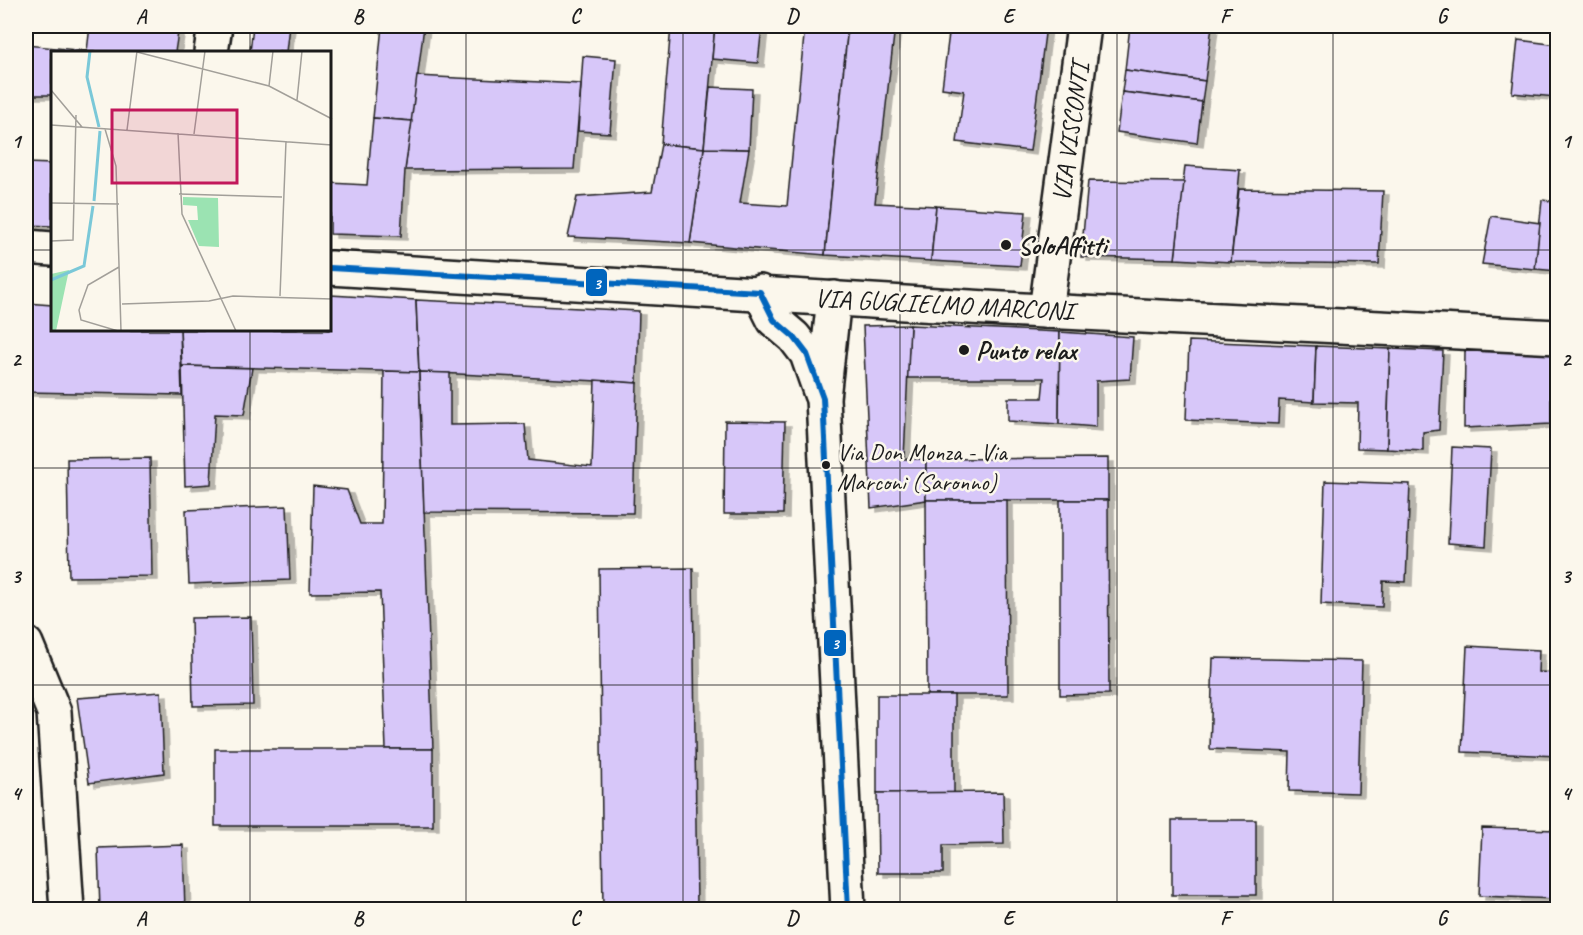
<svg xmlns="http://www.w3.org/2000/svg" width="1583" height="935" font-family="Caveat,sans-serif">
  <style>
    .building { fill: #d7c7f9; stroke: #1c1c1c; stroke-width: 1.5; filter: url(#shadow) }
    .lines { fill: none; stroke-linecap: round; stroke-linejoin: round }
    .minor-casing { stroke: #1c1c1c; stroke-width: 38 }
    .minor { stroke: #fbf7ec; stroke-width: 33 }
    .bus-1-casing { stroke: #fbf7ec; stroke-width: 10 }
    .bus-1 { stroke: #0065bd; stroke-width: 6 }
    .grid { fill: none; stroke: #1c1c1c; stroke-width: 1.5; stroke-opacity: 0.55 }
    .poi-dot { fill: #1c1c1c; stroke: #fbf7ec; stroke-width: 2 }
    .labels { text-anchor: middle; stroke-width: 5; stroke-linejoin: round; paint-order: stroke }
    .bus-label { font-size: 24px; fill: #1c1c1c; stroke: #fbf7ec; text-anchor: start }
    .street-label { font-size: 26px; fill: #1c1c1c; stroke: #fbf7ec }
    .poi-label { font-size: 26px; font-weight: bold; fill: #1c1c1c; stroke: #fbf7ec; text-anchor: start }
    .inset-river { fill: none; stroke: #7ac8d8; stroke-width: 3 }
    .inset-road { fill: none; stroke: #a29f99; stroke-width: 1.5 }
    .view { fill: #c2185b; fill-opacity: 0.15; stroke: #c2185b; stroke-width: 3 }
    .inset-edge { fill: none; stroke: #1c1c1c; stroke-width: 3 }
    .line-badge { stroke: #fbf7ec; stroke-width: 2 }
    .badge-label { font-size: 16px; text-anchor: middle; font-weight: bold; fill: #fff }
    .neatline { fill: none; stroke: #1c1c1c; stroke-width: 2 }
    .grid-label { font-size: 20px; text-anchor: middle; font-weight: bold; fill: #1c1c1c }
  </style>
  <defs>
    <filter id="shadow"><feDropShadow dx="6" dy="4" stdDeviation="0" flood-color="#0004"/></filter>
  </defs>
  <rect width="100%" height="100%" fill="#fbf7ec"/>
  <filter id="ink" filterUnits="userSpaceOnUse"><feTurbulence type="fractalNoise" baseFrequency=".0167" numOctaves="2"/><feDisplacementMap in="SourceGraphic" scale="12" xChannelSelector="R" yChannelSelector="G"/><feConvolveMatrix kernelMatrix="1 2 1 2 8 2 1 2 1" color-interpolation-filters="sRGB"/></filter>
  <g filter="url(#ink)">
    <g class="building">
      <polygon points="90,26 179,26 175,52 52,52 52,95 26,95 26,45 87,51"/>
      <polygon points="253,26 289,26 286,52 250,52"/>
      <polygon points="370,26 424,26 412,121 373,118 382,26"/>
      <polygon points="671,26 715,26 704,148 661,144"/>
      <polygon points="715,26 762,26 758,63 712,59"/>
      <polygon points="805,26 848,26 825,255 690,243 704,148 749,149 740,203 787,206"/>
      <polygon points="848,26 895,26 875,203 936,206 931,261 825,255"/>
      <polygon points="950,26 1046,26 1030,151 957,142 964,91 942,88"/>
      <polygon points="1130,26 1212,26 1205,81 1125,70"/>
      <polygon points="1518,40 1558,45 1556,97 1512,93"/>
      <polygon points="583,56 616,59 610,133 578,131"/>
      <polygon points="1125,70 1205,81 1202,102 1122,92"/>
      <polygon points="417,76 581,84 574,169 405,170"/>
      <polygon points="710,87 752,89 749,149 704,148"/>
      <polygon points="1122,92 1202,102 1197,143 1117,132"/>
      <polygon points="373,118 412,121 405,170 401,236 330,234 330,183 367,185"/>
      <polygon points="661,144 704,148 690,243 568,237 577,197 652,192"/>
      <polygon points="26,163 52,164 52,226 26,225"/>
      <polygon points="1185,166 1240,170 1231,262 1175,259"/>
      <polygon points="1088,181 1184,182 1175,259 1081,257"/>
      <polygon points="1239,189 1383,191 1379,264 1231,262"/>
      <polygon points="1542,200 1558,202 1558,271 1535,269"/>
      <polygon points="936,206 1026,212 1020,266 931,261"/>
      <polygon points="1491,216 1540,223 1535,269 1482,264"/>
      <polygon points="330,295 416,300 419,372 182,366 180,330 330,330"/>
      <polygon points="416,300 639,311 637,383 419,372"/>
      <polygon points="26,303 52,305 52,330 180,330 182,395 26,392"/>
      <polygon points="910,325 1060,332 1059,424 1008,421 1008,398 1042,398 1044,378 907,378"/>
      <polygon points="910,325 904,459 926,459 926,500 871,508 863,326"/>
      <polygon points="1060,332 1133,337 1130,379 1096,381 1096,427 1059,424"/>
      <polygon points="1189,341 1316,346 1314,402 1279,400 1278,424 1186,420"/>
      <polygon points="1316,346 1390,349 1387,449 1357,448 1358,403 1314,402"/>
      <polygon points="1390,349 1443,351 1439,430 1423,432 1423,451 1387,449"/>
      <polygon points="1465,351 1558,353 1558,397 1551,396 1551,424 1464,428"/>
      <polygon points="182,366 252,368 244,415 215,414 211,484 185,486"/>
      <polygon points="384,371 419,372 433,749 386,749 380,592 310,593 313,486 347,490 360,524 382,524"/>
      <polygon points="419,372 450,373 450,425 525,424 528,460 592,467 595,380 637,383 633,513 424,512"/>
      <polygon points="725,421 785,422 783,514 724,514"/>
      <polygon points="1452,447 1491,449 1486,546 1448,543"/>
      <polygon points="150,458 152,576 69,577 67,459"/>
      <polygon points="1108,458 1108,500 926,500 926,459"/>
      <polygon points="1325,481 1410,484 1406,582 1383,581 1382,607 1321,604"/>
      <polygon points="926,500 1007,500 1008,695 927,695"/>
      <polygon points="1060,500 1108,500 1109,694 1060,695"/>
      <polygon points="287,506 290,580 189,584 186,510"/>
      <polygon points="693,568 697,910 603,910 599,569"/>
      <polygon points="251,617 253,705 193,706 191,618"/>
      <polygon points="1467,646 1539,650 1538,672 1558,673 1558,756 1462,752"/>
      <polygon points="1213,658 1362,661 1358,793 1289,791 1290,752 1210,749"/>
      <polygon points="161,692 164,773 89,783 77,698"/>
      <rect x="877" y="695" width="77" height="98"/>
      <rect x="215" y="749" width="218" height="77"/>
      <polygon points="1003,792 1004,844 943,845 943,873 878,873 877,793"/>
      <rect x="1172" y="820" width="84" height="75"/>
      <polygon points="1482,828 1558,830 1558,899 1479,896"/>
      <polygon points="183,845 185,910 100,910 98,848"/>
    </g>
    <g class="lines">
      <defs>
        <g id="minor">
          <polyline points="211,52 215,26"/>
          <polyline points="26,247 52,249"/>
          <polyline points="330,268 1003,309 1558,337"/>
          <polyline points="760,292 774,320 794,337 807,354 821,394"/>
          <polyline points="834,298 823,398 848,910"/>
          <polyline points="1046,311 1084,26"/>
          <polyline points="26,644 54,712 67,910"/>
        </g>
      </defs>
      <use href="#minor" class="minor-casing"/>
      <use href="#minor" class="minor"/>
      <defs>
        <polyline id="bus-1" points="330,268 760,292 774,320 794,337 807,354 823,398 848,910"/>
      </defs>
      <use href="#bus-1" class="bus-1-casing"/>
      <use href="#bus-1" class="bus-1"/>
    </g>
  </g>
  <path class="grid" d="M250,26V52M466,26V910M683,26V910M900,26V910M1117,26V910M1333,26V910M26,250H52M330,250H1558M250,330V910M26,468H1558M26,685H1558"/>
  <g class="poi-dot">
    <circle cx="1006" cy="245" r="6"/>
    <circle cx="964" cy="350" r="6"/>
    <circle cx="826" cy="465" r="5"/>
  </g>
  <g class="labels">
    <g class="bus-label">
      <text x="837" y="460">Via Don Monza - Via<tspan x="837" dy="30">Marconi (Saronno)</tspan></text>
    </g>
    <g class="street-label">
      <text transform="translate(1070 132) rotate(-82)" y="9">VIA VISCONTI</text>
      <text transform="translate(944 304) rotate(3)" y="9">VIA GUGLIELMO MARCONI</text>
    </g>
    <g class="poi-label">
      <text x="1018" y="254">SoloAffitti</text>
      <text x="976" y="359">Punto relax</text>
    </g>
  </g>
  <g transform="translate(51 51)">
    <rect width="280" height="280" fill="#fbf7ec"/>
    <path d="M132,146L167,147L168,196L148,195L137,169H147L146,155L132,154ZM18,219L5,280H0V223Z" fill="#9be3b2"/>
    <path class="inset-river" d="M39,0L36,26L48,76M43,150L49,80M0,229L33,215L42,155"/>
    <path class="inset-road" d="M86,1L218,35L281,68M218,35L222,0M0,39L31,76M246,49L251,0M0,74L281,94M54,78L65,115L70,280M76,79L86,0M127,82L131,163L185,280M143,83L154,0M128,143L231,146M0,152L68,153M0,190L22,189L25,64M229,245L235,90M71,253L158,250L182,245L281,248M67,280L30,269L28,259L37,234L68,216"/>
    <path class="view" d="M61,59H186V132H61Z"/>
    <rect width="280" height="280" class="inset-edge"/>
  </g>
  <g class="line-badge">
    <rect x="585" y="268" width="23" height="29" rx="6" fill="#0065bd"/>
    <rect x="823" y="629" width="24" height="28" rx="6" fill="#0065bd"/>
  </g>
  <g class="badge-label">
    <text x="597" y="289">3</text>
    <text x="835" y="649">3</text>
  </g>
  <rect width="1583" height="935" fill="none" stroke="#fbf7ec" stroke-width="66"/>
  <rect x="33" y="33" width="1517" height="869" class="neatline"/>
  <g class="grid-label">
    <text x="141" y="23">A</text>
    <text x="358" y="23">B</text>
    <text x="575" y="23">C</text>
    <text x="792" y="23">D</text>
    <text x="1008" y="23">E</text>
    <text x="1225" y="23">F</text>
    <text x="1442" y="23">G</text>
    <text x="16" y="148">1</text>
    <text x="1566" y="148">1</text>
    <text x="16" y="366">2</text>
    <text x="1566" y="366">2</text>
    <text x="16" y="583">3</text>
    <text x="1566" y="583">3</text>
    <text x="16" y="800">4</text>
    <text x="1566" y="800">4</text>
    <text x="141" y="925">A</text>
    <text x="358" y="925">B</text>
    <text x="575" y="925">C</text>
    <text x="792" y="925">D</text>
    <text x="1008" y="925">E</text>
    <text x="1225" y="925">F</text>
    <text x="1442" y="925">G</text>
  </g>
</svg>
